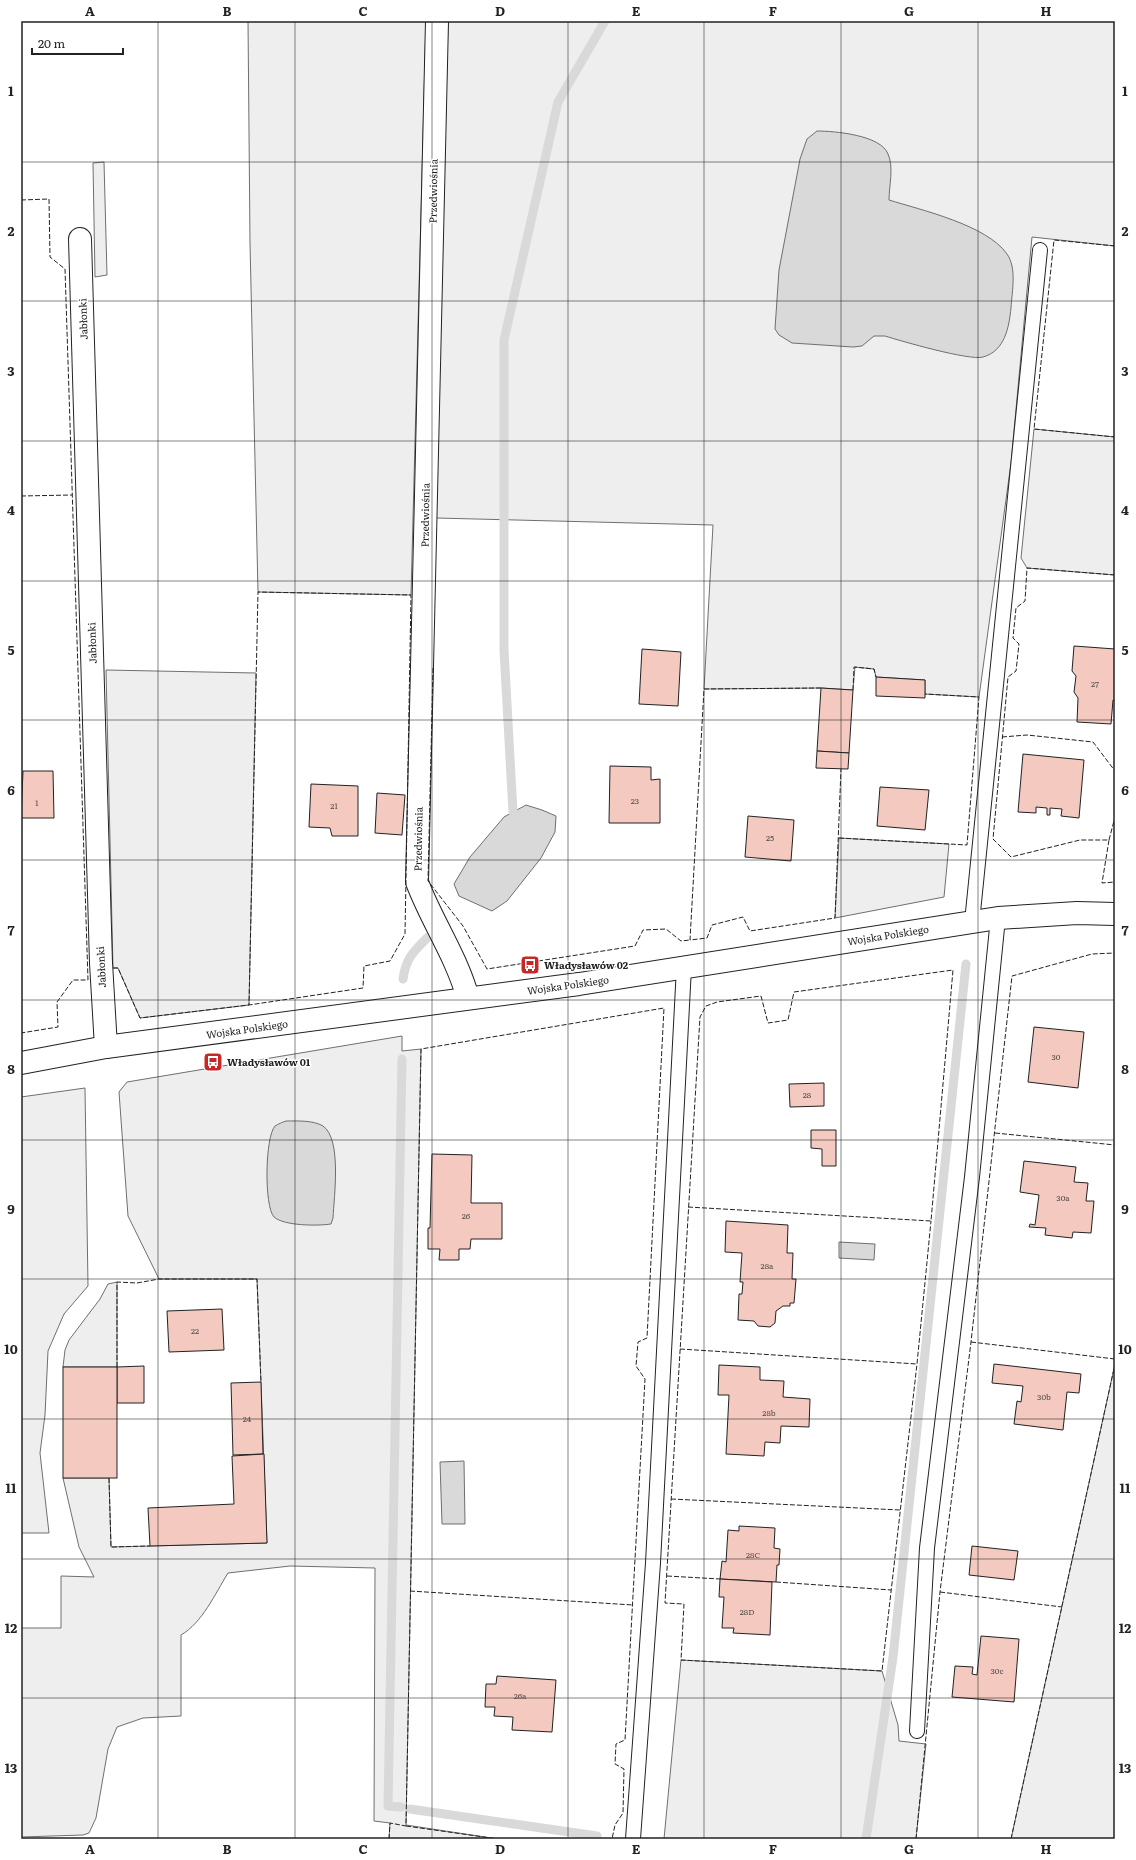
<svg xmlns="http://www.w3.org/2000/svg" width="1136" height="1860" font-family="Literata,serif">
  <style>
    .green { fill: #eee; stroke: #6f6f6f }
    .water { fill: #d9d9d9; stroke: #6f6f6f }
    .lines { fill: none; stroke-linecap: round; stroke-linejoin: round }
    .stream { stroke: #d9d9d9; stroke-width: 9 }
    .building { fill: #f3c9c0; stroke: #222 }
    .lane-casing { stroke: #222; stroke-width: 16 }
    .street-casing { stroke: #222; stroke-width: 24 }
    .secondary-casing { stroke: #222; stroke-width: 24 }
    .lane { stroke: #fff; stroke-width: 14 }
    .street { stroke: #fff; stroke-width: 22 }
    .secondary { stroke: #fff; stroke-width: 22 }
    .fence { stroke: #222; stroke-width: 1; stroke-dasharray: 5 2; stroke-linecap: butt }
    .grid { fill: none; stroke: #222; stroke-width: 1; stroke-opacity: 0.55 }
    .labels { text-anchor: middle; stroke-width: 3; stroke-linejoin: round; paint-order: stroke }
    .number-label { font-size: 8px; fill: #564c4a }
    .street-label { font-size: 10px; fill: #222; stroke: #fff }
    .poi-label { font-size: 10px; font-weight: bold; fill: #222; stroke: #fff; text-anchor: start }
    .neatline { fill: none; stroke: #222; stroke-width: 1.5 }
    .grid-label { font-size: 13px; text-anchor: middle; font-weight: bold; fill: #222 }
  </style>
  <rect width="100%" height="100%" fill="#fff"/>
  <g class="green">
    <polygon points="248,21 426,21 411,595 258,592 250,243"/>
    <polygon points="448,21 1115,21 1115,246 1032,237 1011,463 979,697 925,694 925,680 876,677 874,669 855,667 853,690 821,688 704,689 713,525 436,518"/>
    <polygon points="104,162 107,275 95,277 93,163"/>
    <polygon points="1034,429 1115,437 1115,575 1027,568 1021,558"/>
    <polygon points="106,670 256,673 249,1005 140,1018 118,968 113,968"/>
    <polygon points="839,838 949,844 944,897 835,918"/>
    <path d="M402,1036V1051L421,1049L406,1825L498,1839H389L390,1823L374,1821L375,1568L290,1566L228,1573C215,1594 202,1623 181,1635V1716L143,1718L117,1727L108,1749L96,1818L89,1833L83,1835L21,1837V1628H61V1576L94,1577L79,1547L63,1478H109L111,1547L267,1543L257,1279H159L128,1216L119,1092L127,1082Z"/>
    <polygon points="85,1088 88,1286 64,1314 48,1351 45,1415 40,1453 49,1533 21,1533 21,1097"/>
    <polygon points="117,1282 117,1367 63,1367 65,1350 69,1340 100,1299 108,1284"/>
    <polygon points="1115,1364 1115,1839 1011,1839"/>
    <polygon points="681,1660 882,1671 898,1725 899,1741 926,1744 916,1839 664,1839"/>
  </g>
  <g class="water">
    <path d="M817,131C834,131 881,135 888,154C894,167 889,186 889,200C921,210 987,225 1007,254C1017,268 1012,291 1011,308C1009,327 1005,351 983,357C970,361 901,341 885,336H874L862,346L853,347L792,343L779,335L775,329L779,270L800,159L807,139Z"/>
    <polygon points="526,805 542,810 556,816 555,832 541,858 507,901 492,911 459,896 454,884 470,857 504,817"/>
    <path d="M286,1121C297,1121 313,1120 323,1126C342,1139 334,1197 333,1218L331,1224C318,1226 284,1226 274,1217C264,1206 265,1137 275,1126C278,1124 283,1122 286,1121Z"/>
    <polygon points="839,1242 875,1244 874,1260 839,1258"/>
    <polygon points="464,1461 465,1524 442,1524 440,1462"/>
  </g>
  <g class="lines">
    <g class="stream">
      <polyline points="513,812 504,650 504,340 558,102 605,21"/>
      <path d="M403,979C406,958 413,952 428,937"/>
      <polyline points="401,1807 388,1806 402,1059"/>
      <polyline points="410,1809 597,1836"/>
      <polyline points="866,1839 893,1657 966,964"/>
    </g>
  </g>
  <g class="building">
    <polygon points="1074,646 1115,649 1115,700 1113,700 1111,724 1077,722 1078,698 1074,692 1076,676 1072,671"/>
    <polygon points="642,649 681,652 678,706 639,704"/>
    <polygon points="876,677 925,680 925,698 876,696"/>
    <polygon points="821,688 853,690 849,753 817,751"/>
    <polygon points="817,751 849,753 848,769 816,768"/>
    <polygon points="1023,754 1084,760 1079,818 1061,816 1062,809 1050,808 1050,815 1047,815 1047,808 1036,807 1036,813 1018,812"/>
    <polygon points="610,766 651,767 651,780 660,779 660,823 609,823"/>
    <polygon points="23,771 53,771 54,818 21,818"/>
    <polygon points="311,784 358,786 358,836 332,836 330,828 309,827"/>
    <polygon points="880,787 929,790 925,830 877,826"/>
    <polygon points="377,793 405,795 402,835 375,833"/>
    <polygon points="748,816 794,820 791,861 745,857"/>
    <polygon points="1034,1027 1084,1032 1078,1088 1028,1082"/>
    <polygon points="824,1083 824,1106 790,1107 789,1084"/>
    <polygon points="811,1130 836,1130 836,1166 822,1166 822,1149 811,1148"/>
    <polygon points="432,1154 472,1155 471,1203 502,1203 502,1239 471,1239 470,1249 459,1249 459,1260 439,1260 440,1249 428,1249 428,1228 430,1228"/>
    <polygon points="1024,1161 1076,1167 1074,1182 1088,1183 1086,1201 1094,1201 1091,1233 1073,1232 1072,1238 1045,1235 1046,1228 1029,1227 1030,1224 1035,1225 1039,1195 1020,1192"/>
    <polygon points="726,1221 788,1225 787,1253 793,1253 792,1279 796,1279 794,1303 790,1303 790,1306 783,1306 776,1311 775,1323 770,1327 758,1326 754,1321 738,1320 739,1294 742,1294 743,1282 740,1282 742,1253 725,1252"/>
    <polygon points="222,1309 224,1350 169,1352 167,1311"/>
    <polygon points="994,1364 1081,1374 1079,1393 1067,1392 1063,1430 1014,1424 1017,1401 1021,1402 1023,1386 992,1383"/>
    <polygon points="719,1365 760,1367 760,1380 784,1381 783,1397 810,1399 809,1427 781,1426 780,1443 765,1442 764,1456 726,1454 729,1395 718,1395"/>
    <polygon points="144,1366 144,1403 117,1403 117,1367"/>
    <rect x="63" y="1367" width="54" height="111"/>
    <polygon points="261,1382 263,1454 233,1455 231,1383"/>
    <polygon points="264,1454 267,1543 150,1546 148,1508 234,1504 232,1456"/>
    <polygon points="739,1526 775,1528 774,1548 780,1549 779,1565 777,1565 776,1582 720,1579 722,1561 726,1562 728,1530 739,1531"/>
    <polygon points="972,1546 1018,1551 1014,1580 969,1575"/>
    <polygon points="720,1579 772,1582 770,1635 733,1633 734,1628 722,1628 724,1597 719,1597"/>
    <polygon points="981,1636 1019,1639 1014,1702 952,1697 955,1666 973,1667 972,1674 977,1675"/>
    <polygon points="497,1676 556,1680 552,1732 512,1730 513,1717 494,1716 495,1707 485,1707 486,1684 496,1684"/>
  </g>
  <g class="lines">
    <defs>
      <g id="lane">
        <polyline points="972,922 1040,250"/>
        <polyline points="917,1731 927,1548 972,1177 998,918"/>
        <polyline points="633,1839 653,1563 684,967"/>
      </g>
      <g id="street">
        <path d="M437,21L417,882C432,922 456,955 468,998"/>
        <polyline points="80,239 101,963 106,1047"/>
      </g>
      <polyline id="secondary" points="21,1063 106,1047 579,984 998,918 1077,913 1115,914"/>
    </defs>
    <use href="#lane" class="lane-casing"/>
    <use href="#street" class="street-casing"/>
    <use href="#secondary" class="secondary-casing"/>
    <use href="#lane" class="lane"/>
    <use href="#street" class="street"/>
    <use href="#secondary" class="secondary"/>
    <g class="fence">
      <polyline points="21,200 49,199 50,257 65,269 88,980 73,980 57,1002 58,1027 21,1033"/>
      <polyline points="1115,246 1054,240 1034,429 1115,437"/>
      <polyline points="21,496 72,495"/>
      <polyline points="1115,575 1027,568 1025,601 1016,608 1013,638 1019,644 1016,671 1008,677 993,839 1011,857 1080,840 1109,840 1102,883 1115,882"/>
      <polyline points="433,668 428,881 463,926 487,969 635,946 643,930 666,929 681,941 690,940"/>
      <polyline points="821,688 704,689 690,940 707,938 712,925 743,917 750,931 835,918 841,769"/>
      <polyline points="853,690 854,667 874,669 876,677"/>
      <polyline points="1002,737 1027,735 1093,742 1115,771"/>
      <polyline points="839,838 967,845 979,697 925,694"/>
      <polyline points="1109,840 1115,817"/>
      <polyline points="113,968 118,968 140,1018 249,1005 363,988 364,966 390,961 405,934 411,595 258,592 249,1005"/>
      <polyline points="995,1133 1115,1145"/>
      <polyline points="688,1207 931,1221 953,970 794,992 788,1020 768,1023 761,996 717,1002 706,1006 700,1017 665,1603 684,1604 681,1660 882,1671 917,1364 931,1221"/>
      <polyline points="971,1342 1115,1359"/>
      <polyline points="680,1349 917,1364"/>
      <polyline points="117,1367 117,1282 137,1283 159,1279 257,1279 261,1382"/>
      <polyline points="109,1478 111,1547 150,1546"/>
      <polyline points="671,1499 900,1510"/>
      <polyline points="667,1576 720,1579"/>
      <polyline points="776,1582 891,1590"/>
      <polyline points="410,1591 633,1605"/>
      <polyline points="940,1592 1062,1607"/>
      <polyline points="406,1826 498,1839"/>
      <polyline points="389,1839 390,1823 406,1826 421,1049 664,1008 647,1338 638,1342 636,1366 645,1379 625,1740 616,1744 615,1764 624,1769 623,1813 615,1825 612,1839"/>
      <polyline points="916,1839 940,1592 971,1342 1012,976 1092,954 1115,953"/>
      <polyline points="1011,1839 1115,1364"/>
    </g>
  </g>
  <path class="grid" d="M158,21V1839M295,21V1839M432,21V1839M568,21V1839M704,21V1839M841,21V1839M978,21V1839M21,162H1115M21,301H1115M21,441H1115M21,581H1115M21,720H1115M21,860H1115M21,1000H1115M21,1140H1115M21,1279H1115M21,1419H1115M21,1559H1115M21,1698H1115"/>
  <defs>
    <symbol id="bus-square" viewBox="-11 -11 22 22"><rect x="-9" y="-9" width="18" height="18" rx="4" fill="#c62828" stroke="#fff"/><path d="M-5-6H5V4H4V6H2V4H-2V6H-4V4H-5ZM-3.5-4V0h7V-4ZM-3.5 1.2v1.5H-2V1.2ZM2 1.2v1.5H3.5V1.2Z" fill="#fff"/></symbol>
  </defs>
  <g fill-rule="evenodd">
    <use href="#bus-square" x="519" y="954" width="22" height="22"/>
    <use href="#bus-square" x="202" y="1051" width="22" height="22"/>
  </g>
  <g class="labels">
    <g class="number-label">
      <text x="1095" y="687">27</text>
      <text x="635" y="804">23</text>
      <text x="37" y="806">1</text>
      <text x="334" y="809">21</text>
      <text x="770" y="841">25</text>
      <text x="1056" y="1060">30</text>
      <text x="807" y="1098">28</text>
      <text x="1063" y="1201">30a</text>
      <text x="466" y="1219">26</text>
      <text x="767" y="1269">28a</text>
      <text x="195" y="1334">22</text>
      <text x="1044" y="1400">30b</text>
      <text x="769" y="1416">28b</text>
      <text x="247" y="1422">24</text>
      <text x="753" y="1558">28C</text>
      <text x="747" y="1615">28D</text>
      <text x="997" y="1674">30c</text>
      <text x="520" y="1699">26a</text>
    </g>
    <g class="street-label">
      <text transform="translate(433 191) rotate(-89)" y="4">Przedwiośnia</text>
      <text transform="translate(83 319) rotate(-92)" y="4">Jabłonki</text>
      <text transform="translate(425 515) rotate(-89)" y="4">Przedwiośnia</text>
      <text transform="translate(92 643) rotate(-92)" y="4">Jabłonki</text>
      <text transform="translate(418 839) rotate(-89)" y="4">Przedwiośnia</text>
      <text transform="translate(888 935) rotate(-9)" y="4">Wojska Polskiego</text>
      <text transform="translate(101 967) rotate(-93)" y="4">Jabłonki</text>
      <text transform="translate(568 985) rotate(-8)" y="4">Wojska Polskiego</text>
      <text transform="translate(247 1029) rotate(-8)" y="4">Wojska Polskiego</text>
    </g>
    <g class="poi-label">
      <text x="544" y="969">Władysławów 02</text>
      <text x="227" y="1066">Władysławów 01</text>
    </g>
  </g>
  <rect width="1136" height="1860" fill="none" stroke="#ffffff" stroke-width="44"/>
  <path d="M32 48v6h91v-6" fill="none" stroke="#222222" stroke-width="2"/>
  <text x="38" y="48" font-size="12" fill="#222222" stroke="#ffffff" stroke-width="3" paint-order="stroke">20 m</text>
  <rect x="22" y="22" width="1092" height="1816" class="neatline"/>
  <g class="grid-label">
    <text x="90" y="16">A</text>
    <text x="227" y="16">B</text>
    <text x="363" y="16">C</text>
    <text x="500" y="16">D</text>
    <text x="636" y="16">E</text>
    <text x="773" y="16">F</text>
    <text x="909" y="16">G</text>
    <text x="1046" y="16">H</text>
    <text x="11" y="96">1</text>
    <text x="1125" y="96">1</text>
    <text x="11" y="236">2</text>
    <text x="1125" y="236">2</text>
    <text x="11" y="376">3</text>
    <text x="1125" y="376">3</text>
    <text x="11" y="515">4</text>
    <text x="1125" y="515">4</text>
    <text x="11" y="655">5</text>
    <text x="1125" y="655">5</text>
    <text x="11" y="795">6</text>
    <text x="1125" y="795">6</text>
    <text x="11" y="935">7</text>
    <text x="1125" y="935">7</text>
    <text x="11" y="1074">8</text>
    <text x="1125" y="1074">8</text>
    <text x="11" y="1214">9</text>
    <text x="1125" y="1214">9</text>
    <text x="11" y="1354">10</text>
    <text x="1125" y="1354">10</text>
    <text x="11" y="1493">11</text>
    <text x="1125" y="1493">11</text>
    <text x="11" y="1633">12</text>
    <text x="1125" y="1633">12</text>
    <text x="11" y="1773">13</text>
    <text x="1125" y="1773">13</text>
    <text x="90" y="1854">A</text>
    <text x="227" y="1854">B</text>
    <text x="363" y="1854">C</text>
    <text x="500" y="1854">D</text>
    <text x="636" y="1854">E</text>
    <text x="773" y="1854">F</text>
    <text x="909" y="1854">G</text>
    <text x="1046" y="1854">H</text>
  </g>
</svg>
